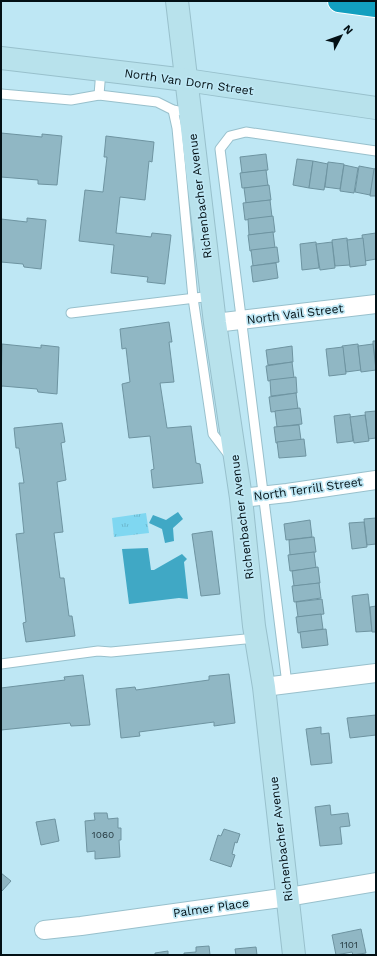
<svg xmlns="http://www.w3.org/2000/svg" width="377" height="956" font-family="'Work Sans',sans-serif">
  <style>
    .park { fill: url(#park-tufts) }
    .water { fill: #40a8c5 }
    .building { fill: #90b7c4; stroke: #6e94a1 }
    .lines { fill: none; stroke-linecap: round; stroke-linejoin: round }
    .lane-casing { stroke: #98c0cc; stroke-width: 11 }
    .street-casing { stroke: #98c0cc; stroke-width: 20 }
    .secondary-casing { stroke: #98c0cc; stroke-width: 24 }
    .highway-casing { stroke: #fff; stroke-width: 24 }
    .lane { stroke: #fff; stroke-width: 9 }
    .street { stroke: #fff; stroke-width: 18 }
    .secondary { stroke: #b8e2ec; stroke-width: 22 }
    .highway { stroke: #129fbf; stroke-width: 22 }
    .labels { text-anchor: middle; stroke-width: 3.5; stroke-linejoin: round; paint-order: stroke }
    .number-label { font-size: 10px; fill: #263a41 }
    .street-label { font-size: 12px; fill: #031015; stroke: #bee7f4 }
  </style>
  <defs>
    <pattern id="park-tufts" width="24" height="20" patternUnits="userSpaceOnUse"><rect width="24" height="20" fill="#7fd7f1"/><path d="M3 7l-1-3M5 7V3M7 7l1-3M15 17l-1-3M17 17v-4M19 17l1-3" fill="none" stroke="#6cb8ce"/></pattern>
  </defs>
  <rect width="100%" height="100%" fill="#bee7f4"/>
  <polygon class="park" points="146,513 149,533 114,537 112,518"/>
  <g class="water">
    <polygon points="178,512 183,519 173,528 174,541 165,543 162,529 149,523 153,515 166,520"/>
    <polygon points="148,548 151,570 154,570 182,554 187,559 184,562 188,599 179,598 129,604 122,549"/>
  </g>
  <g class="building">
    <polygon points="1,133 42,137 42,134 62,136 57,185 38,184 38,180 1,177"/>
    <polygon points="106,136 154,142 152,162 149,161 145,200 120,197 116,233 151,237 152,233 171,235 165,284 147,282 148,277 111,273 114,245 79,241 85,190 103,192 107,157 104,157"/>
    <polygon points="266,154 268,170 242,173 240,157"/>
    <polygon points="297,159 313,161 309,188 293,185"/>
    <polygon points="313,161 328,164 324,190 309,188"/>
    <polygon points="328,162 344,164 340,189 325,187"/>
    <polygon points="344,165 358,168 354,193 340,191"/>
    <polygon points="359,166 375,169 370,195 355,192"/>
    <polygon points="374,169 376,169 376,196 370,196"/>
    <polygon points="266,170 268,186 242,188 240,173"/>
    <polygon points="269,185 271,200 246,203 244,188"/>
    <polygon points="270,200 272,217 245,220 243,203"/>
    <polygon points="273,216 275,232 249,235 248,219"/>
    <polygon points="27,218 46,220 41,269 24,267 23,264 1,262 1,219 27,222"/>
    <polygon points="273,232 275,248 250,251 248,235"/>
    <polygon points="376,233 376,259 365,261 362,235"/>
    <polygon points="347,238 350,265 335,266 332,240"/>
    <polygon points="363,238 366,265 350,267 347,240"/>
    <polygon points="316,242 319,268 302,270 300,244"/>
    <polygon points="332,242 335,268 320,270 316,244"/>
    <polygon points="277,247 279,262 253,266 251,250"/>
    <polygon points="276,263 278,278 253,282 251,266"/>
    <polygon points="169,322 172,342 169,342 174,382 160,383 167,428 191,426 196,463 200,464 203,483 153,488 151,470 154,469 150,436 129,438 122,384 130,382 126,348 122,349 120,329"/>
    <polygon points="373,341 376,341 376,368 373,344"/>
    <polygon points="2,344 41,348 41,345 59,347 57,394 38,392 37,389 2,386 1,389"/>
    <polygon points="358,344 361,370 346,372 342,346"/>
    <polygon points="373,344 376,370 361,372 358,346"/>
    <polygon points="292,346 293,362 268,365 266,350"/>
    <polygon points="343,347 346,374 329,376 326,349"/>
    <polygon points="292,362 294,378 268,381 266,366"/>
    <polygon points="296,377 297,393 271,396 270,380"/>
    <polygon points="296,393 298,409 271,412 269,397"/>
    <polygon points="300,408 302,424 277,427 275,411"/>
    <polygon points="376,411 376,438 368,439 365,412"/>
    <polygon points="350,414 353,441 337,443 334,416"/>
    <polygon points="365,415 369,441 354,443 350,417"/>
    <polygon points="62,423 65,442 61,443 66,480 57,482 63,532 54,533 60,578 64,578 69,616 72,616 75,636 26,642 23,623 26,622 16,534 24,533 19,483 24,483 19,448 16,448 14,428"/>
    <polygon points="299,425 301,440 276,443 274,427"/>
    <polygon points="304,439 306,456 279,458 277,442"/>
    <polygon points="376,518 376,544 367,545 364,519"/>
    <polygon points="310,520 312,537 286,540 284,524"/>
    <polygon points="364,522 367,547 352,549 349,523"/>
    <polygon points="212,531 220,594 201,596 192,534"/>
    <polygon points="314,537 316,552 290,555 289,540"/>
    <polygon points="314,552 316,568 290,571 288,555"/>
    <polygon points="318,567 320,583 294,586 292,571"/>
    <polygon points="319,583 321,598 294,602 292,586"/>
    <polygon points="368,594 372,631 356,632 352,596"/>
    <polygon points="322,599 324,614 298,617 296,602"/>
    <polygon points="376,606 376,632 372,632 370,607"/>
    <polygon points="321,614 323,629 298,633 296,617"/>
    <polygon points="326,629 328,645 302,648 300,632"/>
    <polygon points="229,674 235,723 214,726 214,722 139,732 140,736 121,738 116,689 135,687 136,690 209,680 209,676"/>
    <polygon points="83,675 90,725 71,726 70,723 1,730 1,688 65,680 64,677"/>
    <polygon points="376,715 376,735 350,738 347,718"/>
    <polygon points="321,727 321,734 329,733 332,763 311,765 306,729"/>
    <polygon points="330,805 331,815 348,813 350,826 340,827 342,844 320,846 315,807"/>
    <polygon points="94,813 107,813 108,819 118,818 118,828 121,828 121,840 119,840 120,857 95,859 95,851 87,852 85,821 95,820"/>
    <polygon points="55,819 59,841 41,845 36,822"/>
    <polygon points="224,829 240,834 237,843 235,842 232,854 235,855 231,867 210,860 218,835 221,836"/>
    <polygon points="1,873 11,881 2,891 1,890"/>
    <polygon points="361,929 366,953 353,955 352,952 336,955 332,935"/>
    <polygon points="209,946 210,955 184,955 184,953 196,952 196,947"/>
    <polygon points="256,947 257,955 236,955 235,949"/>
    <polygon points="168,951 168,955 155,955 155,953"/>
  </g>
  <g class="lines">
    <defs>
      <g id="lane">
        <polyline points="1,94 71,100 99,95 157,102 173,110 178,111"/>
        <polyline points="99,95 101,70"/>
        <polyline points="173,110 177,128 193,298 213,434 229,455"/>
        <polyline points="71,313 212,296"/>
        <polyline points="1,664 98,651 111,652 256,638"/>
        <polyline points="287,684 220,149 230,136 246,132 376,151"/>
      </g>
      <g id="street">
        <polyline points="215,323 376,304"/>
        <polyline points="241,498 287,493 376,480"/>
        <polyline points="264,687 376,673"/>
        <polyline points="44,930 81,926 288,897 376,882"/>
      </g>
      <g id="secondary">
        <polyline points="177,1 215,323 241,498 254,626 264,687 294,955"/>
        <polyline points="1,58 186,80 376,108"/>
      </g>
      <polyline id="highway" points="339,1 376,6"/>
    </defs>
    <use href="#lane" class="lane-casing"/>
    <use href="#street" class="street-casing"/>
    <use href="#secondary" class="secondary-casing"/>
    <use href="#highway" class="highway-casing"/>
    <use href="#lane" class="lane"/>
    <use href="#street" class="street"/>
    <use href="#secondary" class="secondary"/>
    <use href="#highway" class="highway"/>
  </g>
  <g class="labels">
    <g class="number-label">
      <text x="103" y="838">1060</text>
      <text x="349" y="948">1101</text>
    </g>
    <g class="street-label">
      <text transform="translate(189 82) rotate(8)" y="4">North Van Dorn Street</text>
      <text transform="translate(200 196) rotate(-97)" y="4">Richenbacher Avenue</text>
      <text transform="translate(295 314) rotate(-7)" y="4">North Vail Street</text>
      <text transform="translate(308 489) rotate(-8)" y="4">North Terrill Street</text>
      <text transform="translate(242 517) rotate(-97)" y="4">Richenbacher Avenue</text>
      <text transform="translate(281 839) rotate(-97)" y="4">Richenbacher Avenue</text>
      <text transform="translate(211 908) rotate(-8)" y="4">Palmer Place</text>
    </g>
  </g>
  <rect width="377" height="956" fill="none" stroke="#031015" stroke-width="4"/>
  <g transform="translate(341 36) rotate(49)" stroke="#bee7f4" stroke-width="3" paint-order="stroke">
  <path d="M0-3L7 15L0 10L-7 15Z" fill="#031015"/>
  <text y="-6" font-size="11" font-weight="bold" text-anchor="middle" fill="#031015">N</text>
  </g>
</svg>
